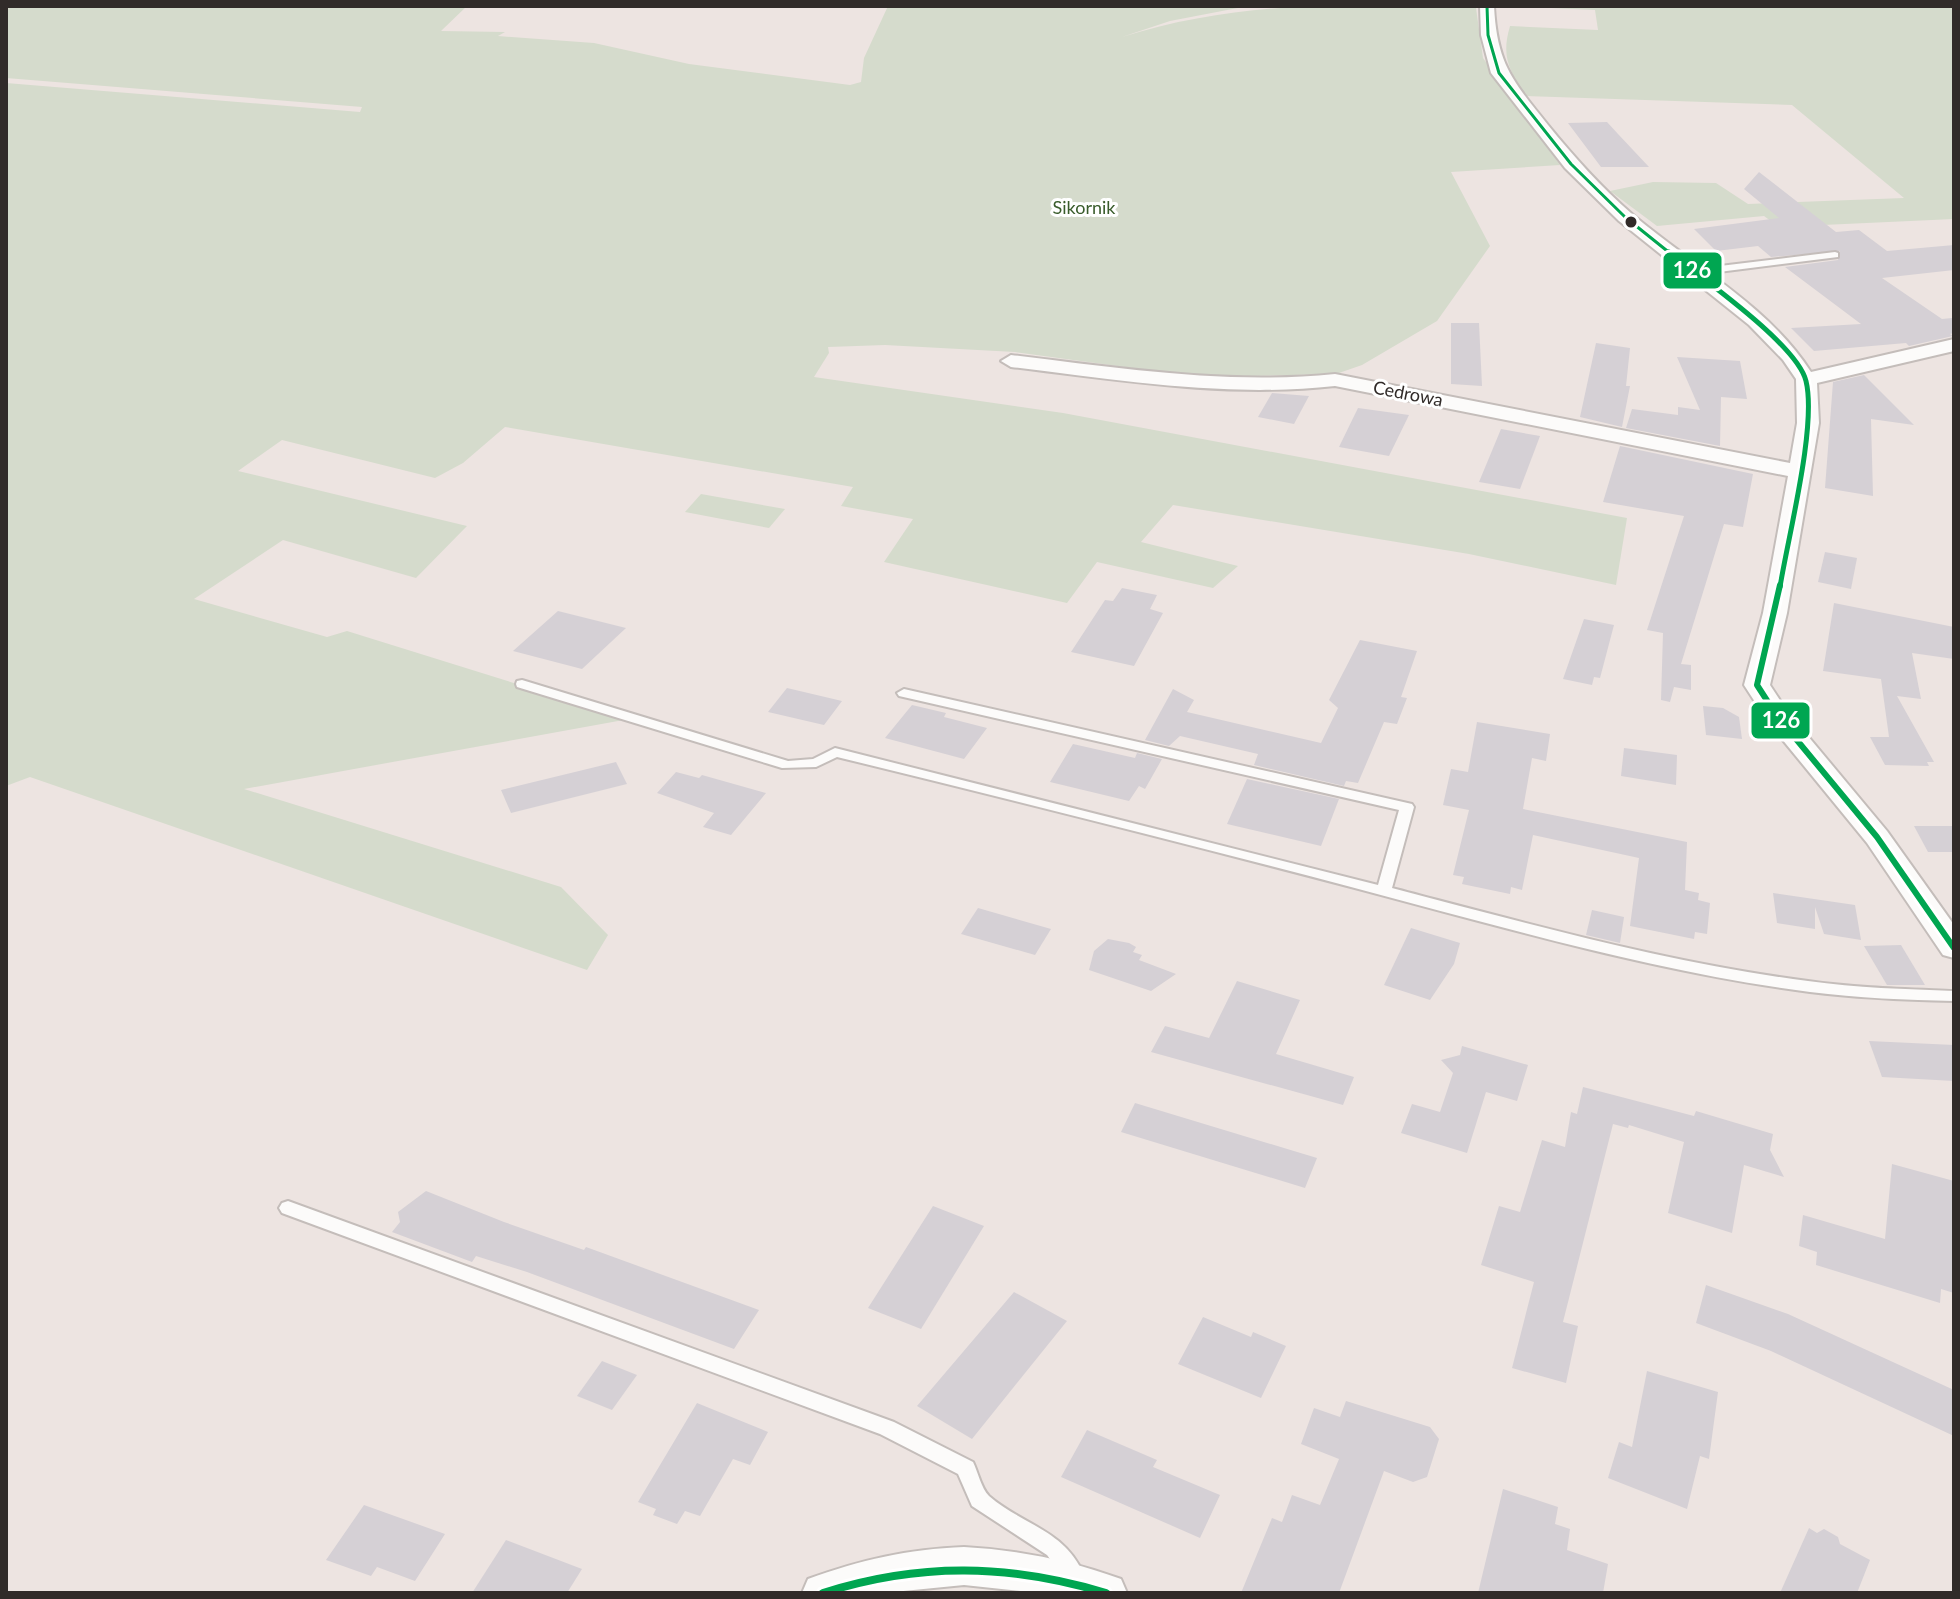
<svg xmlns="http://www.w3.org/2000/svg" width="1960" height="1599" font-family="Lato,sans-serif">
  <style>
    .green { fill: #d5dbcc }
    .building { fill: #d5d0d5 }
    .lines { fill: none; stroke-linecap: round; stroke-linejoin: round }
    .service-casing { stroke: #c4bdba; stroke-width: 4 }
    .minor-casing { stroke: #c4bdba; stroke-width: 4 }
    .service { fill: #fcfbfa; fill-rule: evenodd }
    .minor { fill: #fcfbfa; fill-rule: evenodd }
    .bus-1-far3-casing { stroke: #fff; stroke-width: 6 }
    .bus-1-far2-casing { stroke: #fff; stroke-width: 10 }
    .bus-1-far1-casing { stroke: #fff; stroke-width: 12 }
    .bus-1-casing { stroke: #fff; stroke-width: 14 }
    .bus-1-far3 { stroke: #00a651; stroke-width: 3 }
    .bus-1-far2 { stroke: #00a651; stroke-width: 5 }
    .bus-1-far1 { stroke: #00a651; stroke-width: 6 }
    .bus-1 { stroke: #00a651; stroke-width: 8 }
    .bus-dot { fill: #312b29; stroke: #fff; stroke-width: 3 }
    .labels { text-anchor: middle; stroke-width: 6; stroke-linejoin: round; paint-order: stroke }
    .far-park-label { font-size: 18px; fill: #395c2b; stroke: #fff }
    .far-street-label { font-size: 18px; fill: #312b29; stroke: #fff }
    .line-badge { stroke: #fff; stroke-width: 3 }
    .badge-label { font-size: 22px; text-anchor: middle; font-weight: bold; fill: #fff }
  </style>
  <rect width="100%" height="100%" fill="#ede4e1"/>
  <g class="green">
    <path d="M6,6H467L441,31L505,32L498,36L594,43L689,64L850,85L861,82L864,58L888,6H1248L1170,21L1122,37C1239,0 1355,3 1476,8L1483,58L1560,165L1451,172L1490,246L1437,321L1362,365L1336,374L1199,377L1015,352L885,345L828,347L829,353L814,377L1063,413L1627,518L1616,585L1469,554L1173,505L1141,542L1238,566L1213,588L1097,562L1067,603L884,562L913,519L841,506L853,487L505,427L463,463L435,478L282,440L238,471L467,526L416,578L283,540L194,599L327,637L347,631L629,719L244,789L561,887L608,935L587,970L30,777L6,786V83L360,112L362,107L6,78Z"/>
    <path d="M1507,6H1954V219L1779,227L1764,216L1657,226L1610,191L1653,182L1716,183L1748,204L1904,198L1792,105L1525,96C1509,69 1501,57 1510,26L1598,30L1595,10Z"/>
    <polygon points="701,494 785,509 769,528 685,512"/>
  </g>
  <g class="building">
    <polygon points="1607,122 1618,134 1649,167 1601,167 1568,123"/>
    <polygon points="1759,172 1836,232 1859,230 1887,251 1954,245 1954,270 1882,278 1942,319 1952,318 1954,333 1950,334 1953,336 1909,346 1906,343 1814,351 1791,328 1861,324 1785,267 1838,260 1840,251 1771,257 1758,246 1716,251 1694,229 1779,218 1744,189"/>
    <polygon points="1451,323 1479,323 1482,386 1451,384"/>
    <polygon points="1596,343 1630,348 1626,386 1630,386 1622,427 1580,417"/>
    <polygon points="1677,357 1740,361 1747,399 1721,397 1720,446 1626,428 1632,409 1678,415 1678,407 1700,410"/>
    <polygon points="1864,375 1914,425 1871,419 1873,496 1825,488 1833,382"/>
    <polygon points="1272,393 1309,396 1294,424 1258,417"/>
    <polygon points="1358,408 1409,415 1389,456 1339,447"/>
    <polygon points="1501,429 1540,436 1520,489 1479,482"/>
    <polygon points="1620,446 1753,474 1743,527 1724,524 1681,664 1691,665 1691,690 1674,687 1670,702 1661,700 1663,633 1647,630 1684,516 1603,502"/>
    <polygon points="1825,552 1857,558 1851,589 1818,582"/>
    <polygon points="1122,588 1157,595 1150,609 1163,613 1134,666 1071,652 1105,600 1113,601"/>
    <polygon points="1834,603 1954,627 1954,659 1912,653 1921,699 1897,696 1934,762 1927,762 1929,766 1885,765 1870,737 1889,737 1881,679 1823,671"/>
    <polygon points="558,611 626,628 582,669 513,651"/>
    <polygon points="1584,619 1614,625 1600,678 1594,677 1592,685 1563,679"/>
    <polygon points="1360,640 1417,651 1401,697 1407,698 1397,724 1384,722 1358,783 1346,781 1344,786 1254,765 1258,754 1180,736 1169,746 1145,740 1173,689 1194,700 1187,712 1321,743 1338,708 1329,700"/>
    <polygon points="787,688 842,701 824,725 768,712"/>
    <polygon points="912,705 946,713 944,717 987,728 964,759 885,738"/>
    <polygon points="1703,706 1723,708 1739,717 1742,739 1706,735"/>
    <polygon points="1477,722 1550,734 1546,761 1532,758 1523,809 1687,842 1685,890 1699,893 1698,900 1710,903 1707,934 1695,932 1694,939 1630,926 1639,858 1533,835 1522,890 1511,887 1510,894 1462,884 1464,877 1453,875 1469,810 1443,805 1451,769 1468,772"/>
    <polygon points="1073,744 1135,758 1137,753 1162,759 1145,789 1139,786 1129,801 1050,782"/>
    <polygon points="1624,748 1677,755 1676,785 1621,776"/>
    <polygon points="616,762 627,784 511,813 501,790"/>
    <polygon points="676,772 699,778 702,775 766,793 731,835 703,827 714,813 657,793"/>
    <polygon points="1247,779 1339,799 1321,846 1227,824"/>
    <polygon points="1914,826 1954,826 1954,852 1928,852"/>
    <polygon points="1773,893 1855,905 1861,940 1824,934 1815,907 1815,929 1777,923"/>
    <polygon points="978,908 1051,929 1035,955 961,934"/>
    <polygon points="1592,910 1624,917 1620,943 1586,935"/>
    <polygon points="1411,928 1460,943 1454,964 1430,1000 1384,985"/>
    <polygon points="1108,939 1129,943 1136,947 1133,952 1142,955 1139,960 1176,974 1151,991 1089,970 1094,951"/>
    <polygon points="1901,945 1925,985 1887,985 1864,946"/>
    <polygon points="1237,981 1300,1000 1276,1054 1354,1077 1343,1105 1151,1052 1165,1026 1209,1038"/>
    <polygon points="1869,1041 1954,1045 1954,1081 1882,1077"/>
    <polygon points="1462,1046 1528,1065 1517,1101 1486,1092 1467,1153 1401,1133 1412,1104 1440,1112 1453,1073 1441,1060 1460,1055"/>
    <polygon points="1583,1087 1694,1116 1696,1111 1773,1134 1770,1150 1784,1177 1744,1165 1732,1233 1668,1213 1684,1142 1629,1125 1628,1128 1613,1124 1563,1322 1578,1326 1566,1383 1512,1368 1534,1282 1481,1265 1499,1206 1520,1212 1542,1140 1565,1147 1571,1112 1577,1114"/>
    <polygon points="1135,1103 1317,1158 1305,1188 1121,1132"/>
    <polygon points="1892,1164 1954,1181 1954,1293 1941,1289 1940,1303 1816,1265 1817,1252 1799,1246 1803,1215 1885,1239"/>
    <polygon points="426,1191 504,1222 584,1250 586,1247 759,1310 734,1349 527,1272 476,1256 472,1262 392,1232 400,1222 398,1212"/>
    <polygon points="933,1206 984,1226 921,1329 868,1308"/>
    <polygon points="1706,1285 1788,1314 1954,1390 1954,1436 1771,1351 1696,1323"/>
    <polygon points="1014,1292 1067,1321 972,1439 917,1406"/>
    <polygon points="1203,1317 1251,1337 1253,1332 1286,1346 1261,1398 1178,1364"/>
    <polygon points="602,1361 637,1375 612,1410 577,1396"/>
    <polygon points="1647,1371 1718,1392 1709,1459 1700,1456 1687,1509 1608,1478 1619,1442 1632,1447"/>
    <polygon points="1346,1401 1430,1427 1439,1439 1427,1477 1413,1482 1384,1471 1339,1593 1241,1593 1272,1518 1282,1522 1292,1495 1320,1505 1339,1459 1301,1444 1314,1408 1340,1417"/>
    <polygon points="697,1403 768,1432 750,1465 733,1459 700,1516 685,1511 677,1524 653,1515 656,1509 638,1502"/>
    <polygon points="1087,1430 1157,1460 1153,1467 1220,1495 1200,1538 1061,1477"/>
    <polygon points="1503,1489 1558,1507 1555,1524 1570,1529 1567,1550 1608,1564 1603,1593 1478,1593"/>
    <polygon points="364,1505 445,1534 415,1581 377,1567 371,1576 326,1560"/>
    <polygon points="1809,1528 1817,1533 1824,1529 1838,1537 1840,1544 1870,1560 1857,1593 1780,1593"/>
    <polygon points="506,1540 582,1569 567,1593 472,1593"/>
  </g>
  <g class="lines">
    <defs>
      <g id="service">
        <polygon points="1835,252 1838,253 1838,257 1695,275 1690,272 1695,269"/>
        <path d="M522,680L788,761L813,759L835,748L1378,885L1399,810L899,696L897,693L904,689L1412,804L1414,807L1392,888C1530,924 1667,963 1808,981C1857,988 1905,989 1954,991V1001C1906,1000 1858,998 1810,992C1654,972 1503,927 1351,887C1180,842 1009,799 837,757L816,767L782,768L517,687L516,684L517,681Z"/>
        <path d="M288,1201L894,1422L973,1462C978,1472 981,1488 989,1496C1022,1525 1064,1529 1084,1575L1081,1582L1074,1584L1067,1582L1047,1555L972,1506L958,1474L880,1434L282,1213L279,1208L282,1203Z"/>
      </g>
      <g id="minor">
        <path d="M1480,6H1494C1497,65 1513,81 1548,125C1574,157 1601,187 1632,214C1692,265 1768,305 1811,372L1954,339V351L1817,383L1819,423L1787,613L1770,685L1787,711L1887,831L1954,925V958L1943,955L1867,843L1768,722L1744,685L1763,613L1788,476L1335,386C1226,398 1119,380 1011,367L1001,361L1011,355C1119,368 1226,385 1335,374L1790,463L1797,423L1796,379L1783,360L1749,325L1619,221L1565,168L1491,73L1481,35Z"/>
        <path d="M964,1547C1019,1550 1069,1560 1121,1579L1127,1593H1040L964,1585L883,1593H802L808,1579C860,1560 908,1549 964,1547Z"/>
      </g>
    </defs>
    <use href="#service" class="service-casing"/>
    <use href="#minor" class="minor-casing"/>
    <use href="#service" class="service"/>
    <use href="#minor" class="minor"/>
    <defs>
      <polyline id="bus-1-far3" points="1487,6 1488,35 1499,73 1571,164 1625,217 1671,254"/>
      <path id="bus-1-far2" d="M1669,252C1700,277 1797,344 1806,381C1817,426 1788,537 1780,587"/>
      <polyline id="bus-1-far1" points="1780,585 1757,685 1777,716 1877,837 1954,948"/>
      <path id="bus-1" d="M823,1593C920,1562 1009,1564 1106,1593"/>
    </defs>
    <use href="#bus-1-far3" class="bus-1-far3-casing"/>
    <use href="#bus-1-far2" class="bus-1-far2-casing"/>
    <use href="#bus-1-far1" class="bus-1-far1-casing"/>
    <use href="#bus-1" class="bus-1-casing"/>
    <use href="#bus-1-far3" class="bus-1-far3"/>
    <use href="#bus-1-far2" class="bus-1-far2"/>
    <use href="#bus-1-far1" class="bus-1-far1"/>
    <use href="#bus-1" class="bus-1"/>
  </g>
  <circle class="bus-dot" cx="1631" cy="222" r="7"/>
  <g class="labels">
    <g class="far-park-label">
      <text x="1084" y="214">Sikornik</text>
    </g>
    <g class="far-street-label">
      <text transform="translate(1408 394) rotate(11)" y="6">Cedrowa</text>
    </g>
  </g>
  <g class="line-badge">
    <rect x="1662" y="251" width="61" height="39" rx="8" fill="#00a651"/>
    <rect x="1750" y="701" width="61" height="39" rx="8" fill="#00a651"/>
  </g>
  <g class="badge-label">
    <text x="1692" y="278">126</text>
    <text x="1781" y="728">126</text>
  </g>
  <rect width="1960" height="1599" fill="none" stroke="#312b29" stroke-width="16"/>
</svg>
